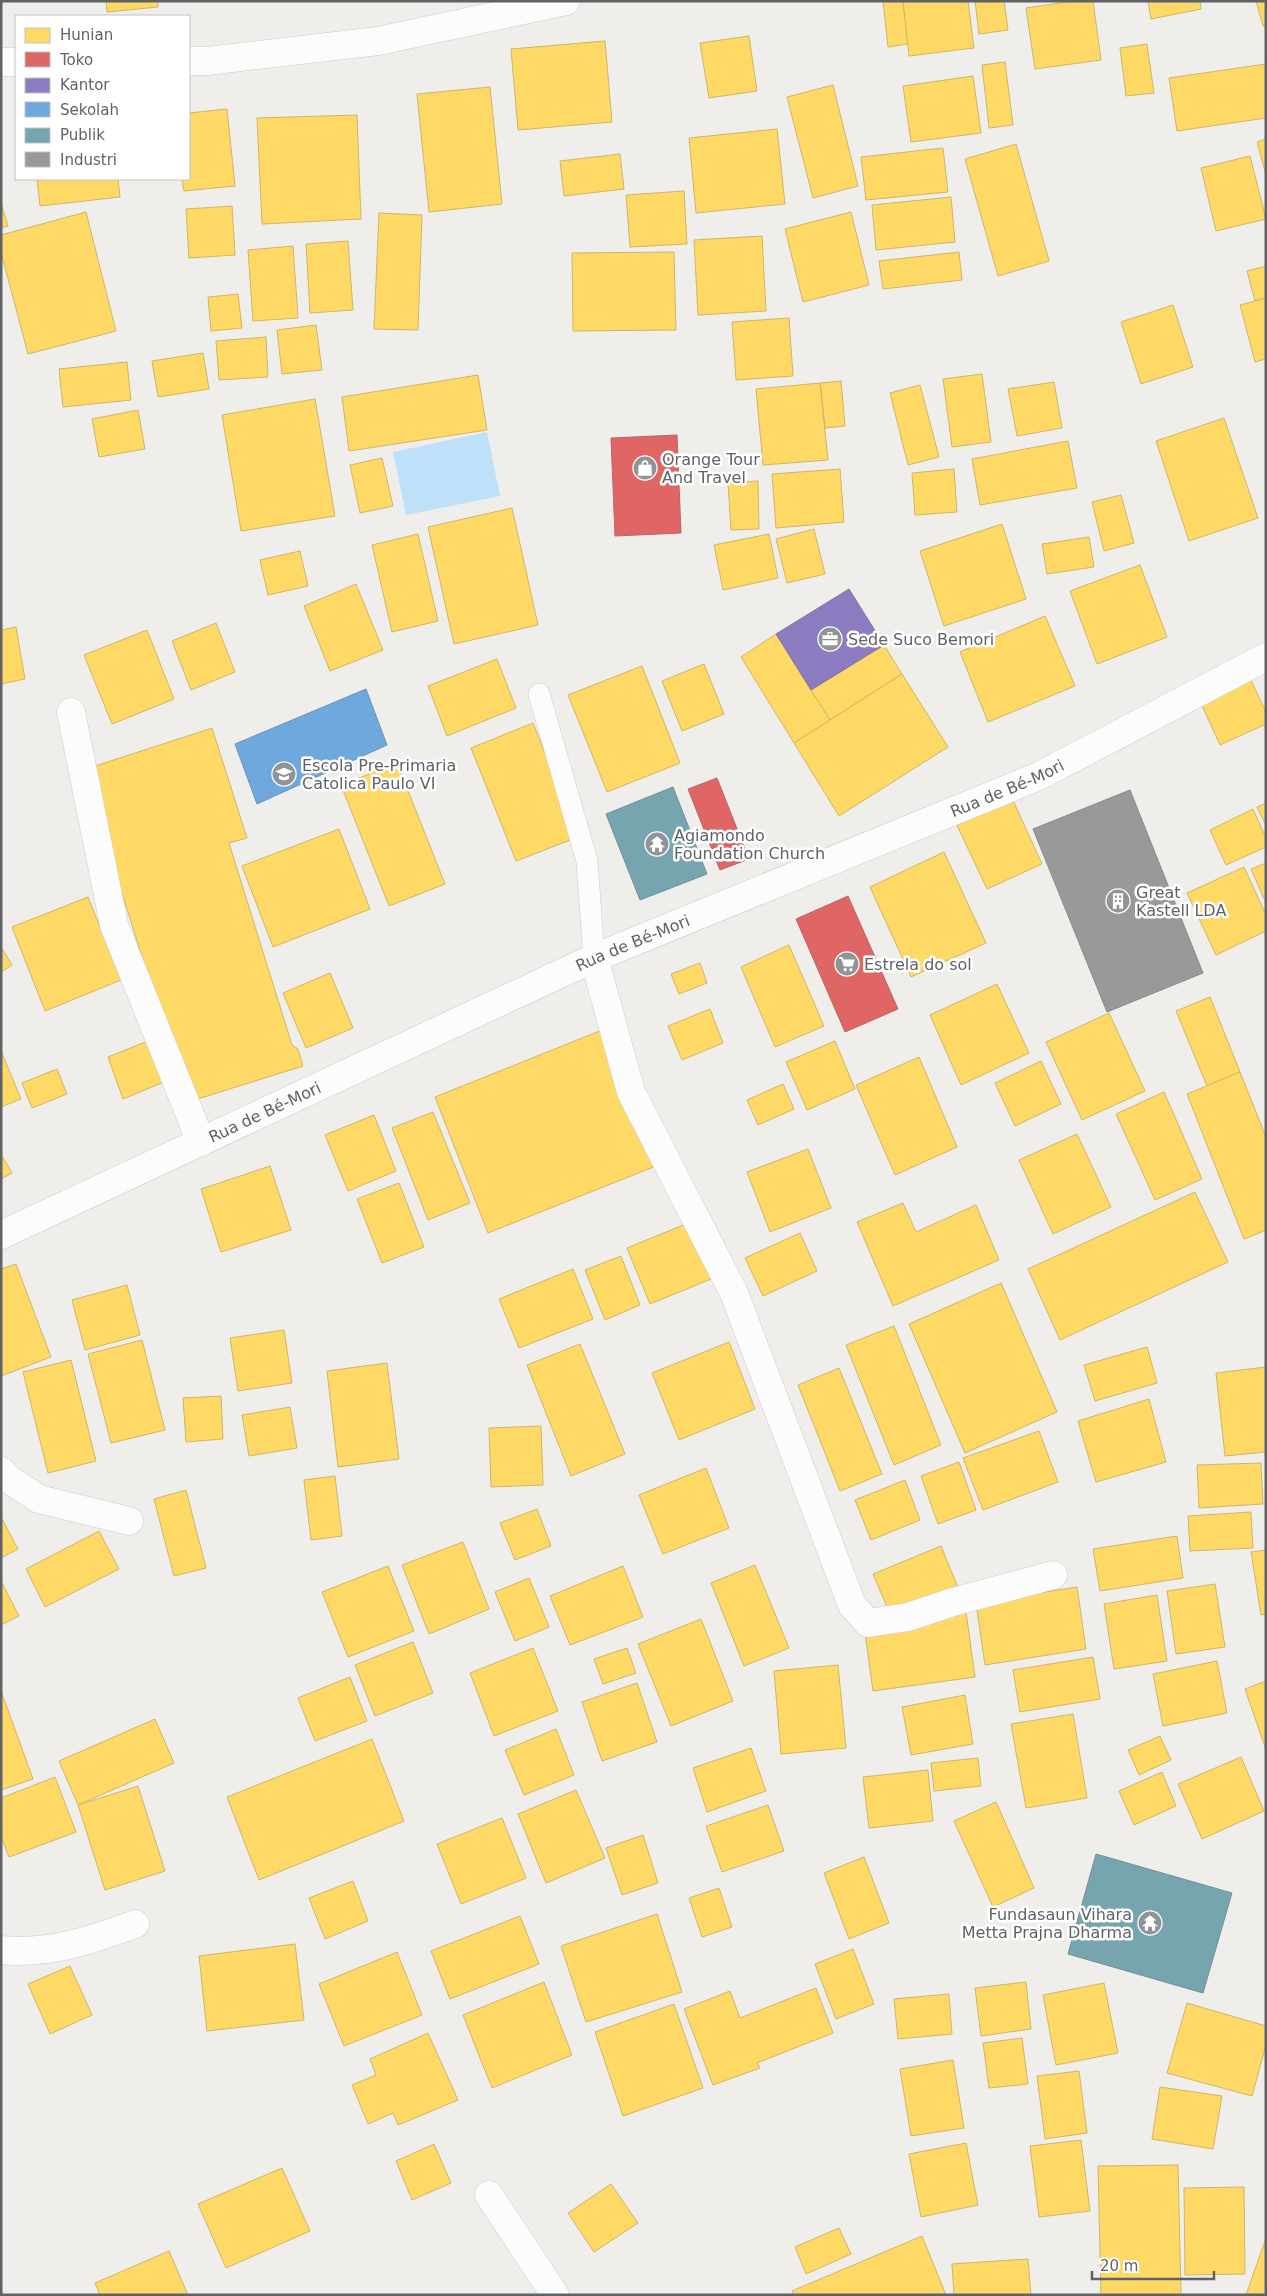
<svg xmlns="http://www.w3.org/2000/svg" width="1267" height="2296" font-family="'DejaVu Sans',sans-serif">
  <style>
    .water { fill: #bfe0f9 }
    .homes { fill: #ffd966; stroke: #cfb667 }
    .shops { fill: #e06666; stroke: #b96567 }
    .offices { fill: #8e7cc3; stroke: #8074a8 }
    .schools { fill: #6fa8dc; stroke: #6a93b9 }
    .public { fill: #76a5af; stroke: #6f919a }
    .industry { fill: #999; stroke: #88898a }
    .lines { fill: none; stroke-linecap: round; stroke-linejoin: round }
    .lane-casing { stroke: #cbcccc; stroke-width: 22 }
    .street-casing { stroke: #cbcccc; stroke-width: 29 }
    .secondary-casing { stroke: #cacacb; stroke-width: 29 }
    .lane { stroke: #fdfcfc; stroke-width: 21 }
    .street { stroke: #fdfcfc; stroke-width: 28 }
    .secondary { stroke: #fdfcfc; stroke-width: 28 }
    .labels { text-anchor: middle; stroke-width: 5; stroke-linejoin: round; paint-order: stroke }
    .poi-label { font-size: 16px; fill: #5f6368; stroke: #fff; text-anchor: start }
    .street-label { font-size: 16px; fill: #5f6368; stroke: #fff }
  </style>
  <rect width="100%" height="100%" fill="#efeeea"/>
  <polygon class="water" points="487,432 500,496 406,515 393,452"/>
  <g class="homes">
    <polygon points="106,1 158,1 158,7 107,12"/>
    <polygon points="883,1 903,1 908,44 888,47"/>
    <polygon points="903,1 968,1 974,48 909,56"/>
    <polygon points="975,1 1004,1 1008,30 979,34"/>
    <polygon points="1075,1 1093,1 1101,60 1035,69 1026,8"/>
    <polygon points="1148,1 1200,1 1201,9 1151,19"/>
    <polygon points="1256,1 1266,1 1266,26 1263,26"/>
    <polygon points="749,36 757,91 709,98 700,43"/>
    <polygon points="605,41 612,122 518,130 511,49"/>
    <polygon points="1147,44 1154,93 1126,96 1120,48"/>
    <polygon points="1005,62 1013,125 989,128 982,65"/>
    <polygon points="1266,64 1266,118 1177,131 1169,78"/>
    <polygon points="973,76 981,133 911,142 903,86"/>
    <polygon points="833,85 858,186 813,198 787,97"/>
    <polygon points="490,87 502,204 429,212 417,94"/>
    <polygon points="227,109 235,186 184,191 182,179 189,179 189,113"/>
    <polygon points="357,115 361,219 262,224 257,118"/>
    <polygon points="777,129 785,204 696,213 689,138"/>
    <polygon points="1266,139 1266,175 1257,142"/>
    <polygon points="1016,144 1049,261 998,276 965,159"/>
    <polygon points="943,148 948,192 866,200 861,157"/>
    <polygon points="620,154 624,189 564,196 560,161"/>
    <polygon points="1250,156 1266,219 1216,231 1201,168"/>
    <polygon points="37,179 118,179 120,197 40,206"/>
    <polygon points="684,191 687,244 630,247 626,195"/>
    <polygon points="951,197 955,242 876,250 872,205"/>
    <polygon points="1,203 8,226 1,228"/>
    <polygon points="232,206 235,255 189,258 186,209"/>
    <polygon points="86,212 116,331 28,354 1,252 1,235"/>
    <polygon points="851,212 869,285 803,302 785,229"/>
    <polygon points="379,213 422,215 418,330 374,329"/>
    <polygon points="762,236 766,311 698,315 694,240"/>
    <polygon points="348,241 353,310 310,313 306,244"/>
    <polygon points="293,246 298,318 253,321 248,250"/>
    <polygon points="674,252 676,330 573,331 572,253"/>
    <polygon points="959,252 962,280 883,289 879,261"/>
    <polygon points="1266,266 1266,298 1255,301 1247,271"/>
    <polygon points="238,294 242,328 211,331 208,297"/>
    <polygon points="1266,298 1266,359 1255,362 1240,305"/>
    <polygon points="1173,305 1193,367 1141,384 1121,322"/>
    <polygon points="789,318 793,376 736,380 732,322"/>
    <polygon points="316,325 322,370 282,374 277,330"/>
    <polygon points="266,337 268,377 219,380 216,341"/>
    <polygon points="203,353 209,389 158,397 152,361"/>
    <polygon points="127,362 131,400 63,407 59,369"/>
    <polygon points="982,374 991,442 952,447 943,379"/>
    <polygon points="478,375 487,430 349,451 342,397"/>
    <polygon points="841,381 845,426 825,428 820,383"/>
    <polygon points="1054,382 1062,428 1017,436 1008,389"/>
    <polygon points="820,383 828,460 763,465 756,389"/>
    <polygon points="920,385 939,457 908,465 890,393"/>
    <polygon points="315,399 335,516 241,531 222,415"/>
    <polygon points="138,410 145,449 99,457 92,419"/>
    <polygon points="1224,418 1258,518 1189,541 1156,441"/>
    <polygon points="1068,441 1077,488 980,505 972,459"/>
    <polygon points="382,458 393,506 360,513 350,465"/>
    <polygon points="840,469 844,522 776,528 772,474"/>
    <polygon points="954,469 957,512 915,515 912,473"/>
    <polygon points="758,481 759,529 731,530 728,483"/>
    <polygon points="1121,495 1134,543 1104,551 1092,502"/>
    <polygon points="512,508 538,625 454,644 428,527"/>
    <polygon points="1002,524 1026,599 944,626 920,551"/>
    <polygon points="814,529 825,574 787,583 776,539"/>
    <polygon points="418,534 438,621 392,632 372,545"/>
    <polygon points="769,534 778,578 723,590 714,545"/>
    <polygon points="1089,537 1094,567 1047,574 1042,544"/>
    <polygon points="300,551 308,586 268,595 260,560"/>
    <polygon points="1140,565 1167,637 1097,664 1070,591"/>
    <polygon points="356,584 383,650 330,671 304,606"/>
    <polygon points="1045,616 1075,686 988,722 960,652"/>
    <polygon points="216,623 235,672 191,690 172,641"/>
    <polygon points="16,627 25,679 1,684 1,630"/>
    <polygon points="147,630 174,699 112,724 84,655"/>
    <polygon points="776,634 830,720 794,743 741,657"/>
    <polygon points="884,645 902,674 830,720 811,690"/>
    <polygon points="497,659 516,708 447,736 428,686"/>
    <polygon points="704,664 724,714 682,731 662,681"/>
    <polygon points="642,666 680,763 607,792 568,695"/>
    <polygon points="902,674 948,747 839,816 794,743"/>
    <polygon points="1250,678 1266,712 1266,724 1220,745 1200,701"/>
    <polygon points="533,723 578,837 516,861 471,748"/>
    <polygon points="212,728 247,838 229,843 292,1045 298,1049 303,1066 188,1102 83,770"/>
    <polygon points="397,763 445,884 389,906 341,785"/>
    <polygon points="1011,796 1042,864 987,889 955,821"/>
    <polygon points="1266,803 1266,826 1257,807"/>
    <polygon points="1253,809 1266,838 1266,847 1226,865 1210,830"/>
    <polygon points="339,829 370,909 273,947 242,866"/>
    <polygon points="944,852 986,943 911,977 870,887"/>
    <polygon points="1266,863 1266,903 1251,869"/>
    <polygon points="1244,867 1266,915 1266,931 1216,955 1187,893"/>
    <polygon points="88,897 121,980 45,1011 12,927"/>
    <polygon points="789,945 824,1026 775,1047 741,967"/>
    <polygon points="1,947 12,965 1,972"/>
    <polygon points="700,963 707,983 679,994 671,974"/>
    <polygon points="330,973 353,1028 306,1048 283,993"/>
    <polygon points="997,984 1029,1053 961,1085 930,1015"/>
    <polygon points="1210,997 1240,1072 1207,1086 1176,1011"/>
    <polygon points="710,1009 723,1043 682,1060 668,1026"/>
    <polygon points="1109,1013 1145,1091 1082,1120 1046,1042"/>
    <polygon points="602,1030 656,1166 488,1233 435,1097"/>
    <polygon points="148,1041 164,1082 123,1099 108,1057"/>
    <polygon points="835,1041 855,1089 807,1110 786,1062"/>
    <polygon points="1,1051 21,1099 1,1107"/>
    <polygon points="919,1057 957,1147 895,1175 856,1085"/>
    <polygon points="1041,1061 1061,1104 1015,1126 995,1083"/>
    <polygon points="57,1069 67,1094 32,1108 22,1083"/>
    <polygon points="1240,1072 1266,1137 1266,1230 1244,1239 1187,1094"/>
    <polygon points="783,1084 794,1109 758,1125 747,1100"/>
    <polygon points="1164,1092 1202,1179 1155,1200 1116,1114"/>
    <polygon points="433,1112 470,1203 428,1220 392,1128"/>
    <polygon points="374,1115 396,1171 348,1191 325,1135"/>
    <polygon points="1077,1134 1111,1207 1053,1234 1019,1160"/>
    <polygon points="808,1149 831,1208 770,1232 747,1172"/>
    <polygon points="1,1154 12,1173 1,1179"/>
    <polygon points="270,1166 291,1230 221,1252 201,1189"/>
    <polygon points="399,1183 424,1247 382,1263 357,1199"/>
    <polygon points="1195,1192 1228,1262 1060,1340 1028,1269"/>
    <polygon points="903,1203 916,1232 976,1205 999,1260 893,1306 857,1222"/>
    <polygon points="693,1221 716,1277 650,1304 627,1248"/>
    <polygon points="800,1233 817,1271 763,1296 745,1258"/>
    <polygon points="621,1256 640,1305 605,1320 585,1270"/>
    <polygon points="16,1264 51,1357 1,1376 1,1269"/>
    <polygon points="573,1269 593,1319 519,1348 499,1299"/>
    <polygon points="1001,1283 1057,1412 965,1453 909,1324"/>
    <polygon points="127,1285 140,1335 85,1350 72,1300"/>
    <polygon points="894,1326 941,1445 894,1465 846,1345"/>
    <polygon points="284,1330 292,1383 238,1391 230,1338"/>
    <polygon points="142,1340 165,1430 111,1443 88,1354"/>
    <polygon points="729,1342 755,1409 679,1440 652,1373"/>
    <polygon points="580,1344 625,1454 571,1476 527,1365"/>
    <polygon points="1147,1347 1157,1383 1095,1401 1084,1365"/>
    <polygon points="71,1360 96,1461 48,1473 23,1372"/>
    <polygon points="387,1363 399,1459 338,1467 327,1371"/>
    <polygon points="1266,1367 1266,1452 1225,1456 1216,1373"/>
    <polygon points="839,1368 882,1474 840,1491 798,1385"/>
    <polygon points="221,1396 223,1439 186,1442 183,1398"/>
    <polygon points="1149,1399 1166,1462 1096,1482 1078,1421"/>
    <polygon points="290,1407 297,1448 249,1456 242,1415"/>
    <polygon points="541,1426 543,1485 491,1487 489,1428"/>
    <polygon points="1039,1431 1058,1482 983,1510 963,1458"/>
    <polygon points="959,1462 976,1510 938,1524 921,1476"/>
    <polygon points="1261,1463 1263,1504 1199,1508 1197,1465"/>
    <polygon points="706,1468 729,1528 663,1554 639,1495"/>
    <polygon points="335,1476 342,1536 311,1540 304,1480"/>
    <polygon points="905,1480 920,1520 871,1540 855,1500"/>
    <polygon points="186,1490 206,1568 174,1576 154,1499"/>
    <polygon points="537,1509 551,1546 515,1560 500,1523"/>
    <polygon points="1251,1512 1253,1548 1190,1551 1188,1516"/>
    <polygon points="1,1517 18,1549 1,1558"/>
    <polygon points="99,1531 119,1569 45,1607 26,1569"/>
    <polygon points="1177,1536 1183,1578 1100,1591 1093,1549"/>
    <polygon points="463,1542 489,1609 429,1634 402,1565"/>
    <polygon points="941,1546 959,1590 892,1619 873,1574"/>
    <polygon points="1266,1550 1266,1614 1261,1615 1251,1552"/>
    <polygon points="755,1565 789,1648 744,1666 711,1583"/>
    <polygon points="388,1566 414,1631 348,1657 322,1592"/>
    <polygon points="623,1566 643,1617 570,1645 550,1596"/>
    <polygon points="529,1578 549,1627 515,1641 495,1592"/>
    <polygon points="1,1581 19,1616 1,1625"/>
    <polygon points="1215,1584 1225,1647 1176,1654 1167,1591"/>
    <polygon points="1077,1587 1086,1649 985,1665 976,1603"/>
    <polygon points="1157,1595 1167,1661 1114,1669 1104,1604"/>
    <polygon points="966,1612 975,1677 873,1691 864,1626"/>
    <polygon points="701,1619 733,1701 671,1726 638,1644"/>
    <polygon points="413,1642 433,1693 375,1716 355,1665"/>
    <polygon points="533,1648 558,1711 494,1736 470,1673"/>
    <polygon points="627,1648 636,1673 603,1684 594,1659"/>
    <polygon points="1093,1657 1100,1699 1020,1712 1013,1670"/>
    <polygon points="1217,1661 1227,1713 1163,1726 1153,1674"/>
    <polygon points="838,1665 846,1748 781,1754 774,1671"/>
    <polygon points="350,1677 367,1721 315,1741 298,1698"/>
    <polygon points="1266,1681 1266,1750 1245,1689"/>
    <polygon points="637,1683 657,1742 602,1761 582,1702"/>
    <polygon points="1,1691 33,1779 1,1790"/>
    <polygon points="965,1695 973,1744 911,1755 902,1707"/>
    <polygon points="1073,1714 1087,1798 1026,1808 1011,1724"/>
    <polygon points="155,1719 174,1763 78,1805 59,1761"/>
    <polygon points="556,1729 574,1775 524,1795 505,1750"/>
    <polygon points="1160,1736 1171,1760 1139,1775 1128,1750"/>
    <polygon points="372,1739 404,1821 259,1880 227,1797"/>
    <polygon points="751,1748 766,1791 707,1812 693,1768"/>
    <polygon points="1241,1757 1264,1811 1202,1839 1178,1784"/>
    <polygon points="978,1758 981,1786 934,1791 931,1763"/>
    <polygon points="928,1770 933,1821 869,1828 863,1777"/>
    <polygon points="1162,1772 1176,1806 1134,1825 1119,1791"/>
    <polygon points="55,1777 76,1832 9,1857 1,1836 1,1798"/>
    <polygon points="138,1786 165,1871 105,1890 78,1805"/>
    <polygon points="576,1790 605,1858 546,1883 518,1814"/>
    <polygon points="996,1802 1034,1888 993,1907 954,1821"/>
    <polygon points="768,1805 784,1851 722,1872 706,1826"/>
    <polygon points="502,1818 526,1878 461,1904 437,1844"/>
    <polygon points="643,1835 658,1883 622,1895 606,1848"/>
    <polygon points="864,1857 889,1923 849,1939 824,1873"/>
    <polygon points="353,1881 368,1921 325,1939 309,1898"/>
    <polygon points="719,1888 732,1927 702,1937 689,1898"/>
    <polygon points="657,1914 682,1992 586,2022 561,1946"/>
    <polygon points="520,1916 539,1964 450,1999 431,1951"/>
    <polygon points="295,1944 304,2020 207,2031 199,1956"/>
    <polygon points="853,1949 874,2004 836,2019 815,1964"/>
    <polygon points="397,1952 422,2015 344,2046 319,1984"/>
    <polygon points="70,1966 92,2015 50,2034 28,1984"/>
    <polygon points="544,1982 572,2055 492,2088 463,2015"/>
    <polygon points="1026,1982 1031,2029 981,2036 975,1988"/>
    <polygon points="1104,1983 1118,2053 1056,2065 1043,1995"/>
    <polygon points="816,1988 833,2033 757,2063 760,2068 713,2085 684,2009 730,1991 740,2018"/>
    <polygon points="949,1994 952,2034 898,2039 894,1999"/>
    <polygon points="1187,2003 1266,2026 1266,2045 1252,2096 1167,2073"/>
    <polygon points="674,2004 703,2088 623,2116 595,2032"/>
    <polygon points="428,2033 458,2100 398,2125 393,2113 368,2124 352,2085 376,2075 370,2059"/>
    <polygon points="1022,2038 1028,2084 989,2088 983,2043"/>
    <polygon points="953,2060 964,2128 911,2136 900,2069"/>
    <polygon points="1079,2071 1087,2133 1045,2139 1037,2076"/>
    <polygon points="1160,2087 1222,2096 1213,2149 1152,2139"/>
    <polygon points="1081,2140 1090,2211 1039,2217 1030,2146"/>
    <polygon points="966,2143 978,2205 921,2217 909,2154"/>
    <polygon points="434,2144 451,2183 412,2200 396,2161"/>
    <polygon points="1178,2165 1181,2295 1101,2295 1098,2166"/>
    <polygon points="282,2168 310,2231 226,2268 198,2204"/>
    <polygon points="611,2184 638,2223 594,2252 568,2213"/>
    <polygon points="1244,2187 1245,2274 1185,2275 1184,2188"/>
    <polygon points="839,2228 851,2254 806,2274 795,2247"/>
    <polygon points="922,2236 946,2295 793,2295 792,2291"/>
    <polygon points="1266,2238 1266,2295 1246,2295"/>
    <polygon points="169,2251 188,2295 100,2295 95,2283"/>
    <polygon points="1028,2259 1031,2295 954,2295 952,2264"/>
  </g>
  <g class="shops">
    <polygon points="677,435 681,533 615,536 611,438"/>
    <polygon points="717,778 749,859 720,870 688,789"/>
    <polygon points="848,896 898,1009 845,1032 796,919"/>
  </g>
  <polygon class="offices" points="849,589 884,645 811,690 776,634"/>
  <polygon class="schools" points="366,689 387,745 257,804 235,744"/>
  <g class="public">
    <polygon points="673,787 707,874 640,900 606,814"/>
    <polygon points="1096,1854 1232,1893 1203,1993 1068,1954"/>
  </g>
  <polygon class="industry" points="1130,790 1203,973 1107,1012 1033,829"/>
  <g class="lines">
    <defs>
      <polyline id="lane" points="539,694 587,861 594,958"/>
      <g id="street">
        <polyline points="189,61 207,61 378,41 566,1"/>
        <polyline points="1,62 16,62"/>
        <polyline points="71,712 114,925 201,1142"/>
        <polyline points="594,958 631,1092 734,1293 852,1605 868,1623 908,1617 953,1602 1053,1575"/>
        <polyline points="1,1471 10,1480 39,1499 129,1521"/>
        <path d="M1,1950C48,1955 92,1940 135,1924"/>
        <polyline points="489,2195 555,2295"/>
      </g>
      <g id="secondary">
        <path id="s1" d="M1,1235L594,958L1039,776L1266,657"/>
      </g>
    </defs>
    <use href="#lane" class="lane-casing"/>
    <use href="#street" class="street-casing"/>
    <use href="#secondary" class="secondary-casing"/>
    <use href="#lane" class="lane"/>
    <use href="#street" class="street"/>
    <use href="#secondary" class="secondary"/>
  </g>
  <defs>
    <symbol id="shop-disc" viewBox="-11 -11 22 22"><circle r="9.5" fill="#919496" stroke="#fff"/><path d="M-5-2.5h2.3a2.7 3.5 0 0 1 5.4 0H5L5.5 6h-11ZM-1.5-2.5h3a1.5 2.3 0 0 0-3 0Z" fill="#fff"/></symbol>
    <symbol id="office-disc" viewBox="-11 -11 22 22"><circle r="9.5" fill="#919496" stroke="#fff"/><path d="M-6-3h4V-5.5h4V-3h4V5H-6ZM-1-4.5V-3h2v-1.5ZM-6 0V1H6V0Z" fill="#fff"/></symbol>
    <symbol id="school-disc" viewBox="-11 -11 22 22"><circle r="9.5" fill="#919496" stroke="#fff"/><path d="M0-5L7-2L0 1L-7-2ZM-4 1L0 2.5L4 1V4Q0 6-4 4Z" fill="#fff"/></symbol>
    <symbol id="temple-disc" viewBox="-11 -11 22 22"><circle r="9.5" fill="#919496" stroke="#fff"/><path d="M0-6L5-2H3V0L6.5 2.5H4V6H1.5V3h-3V6H-4V2.5H-6.5L-3 0V-2H-5Z" fill="#fff"/></symbol>
    <symbol id="building-disc" viewBox="-11 -11 22 22"><circle r="9.5" fill="#919496" stroke="#fff"/><path d="M-4-6H4V6H1V3H-1V6H-4ZM-2.5-4.3h1.7v1.8h-1.7ZM.8-4.3h1.7v1.8H.8ZM-2.5-1h1.7V.8h-1.7ZM.8-1h1.7V.8H.8Z" fill="#fff"/></symbol>
    <symbol id="supermarket-disc" viewBox="-11 -11 22 22"><circle r="9.5" fill="#919496" stroke="#fff"/><path d="M-6-5.5h2.5l.6 2H6L4.5 2H-2.5L-4.4-4H-6ZM-1.5 3.2a1.3 1.3 0 1 0 .1 0ZM3 3.2a1.3 1.3 0 1 0 .1 0Z" fill="#fff"/></symbol>
  </defs>
  <g fill-rule="evenodd">
    <use href="#shop-disc" x="631" y="454" width="28" height="28"/>
    <use href="#office-disc" x="816" y="625" width="28" height="28"/>
    <use href="#school-disc" x="270" y="760" width="28" height="28"/>
    <use href="#temple-disc" x="643" y="830" width="28" height="28"/>
    <use href="#building-disc" x="1104" y="887" width="28" height="28"/>
    <use href="#supermarket-disc" x="833" y="950" width="28" height="28"/>
    <use href="#temple-disc" x="1136" y="1909" width="28" height="28"/>
  </g>
  <g class="labels">
    <g class="poi-label">
      <text x="662" y="465">Orange Tour<tspan x="662" dy="18">And Travel</tspan></text>
      <text x="848" y="645">Sede Suco Bemori</text>
      <text x="302" y="771">Escola Pre-Primaria<tspan x="302" dy="18">Catolica Paulo VI</tspan></text>
      <text x="674" y="841">Agiamondo<tspan x="674" dy="18">Foundation Church</tspan></text>
      <text x="1136" y="898">Great<tspan x="1136" dy="18">Kastell LDA</tspan></text>
      <text x="864" y="970">Estrela do sol</text>
      <text x="1132" y="1920" text-anchor="end">Fundasaun Vihara<tspan x="1132" dy="18">Metta Prajna Dharma</tspan></text>
    </g>
    <g class="street-label">
      <text dy="6" stroke="none"><textPath href="#s1" startOffset="1101">Rua de Bé-Mori</textPath></text>
      <text dy="6" stroke="none"><textPath href="#s1" startOffset="696">Rua de Bé-Mori</textPath></text>
      <text dy="6" stroke="none"><textPath href="#s1" startOffset="291">Rua de Bé-Mori</textPath></text>
    </g>
  </g>
  <rect width="1267" height="2296" fill="none" stroke="#5f6368" stroke-width="5"/>
  <rect x="15" y="15" width="175" height="165" fill="#ffffff" stroke="#bfc1c3"/>
  <rect x="25" y="28" width="25" height="15" fill="#ffd966" stroke="#bfc1c3"/>
  <text x="60" y="40" font-size="15" fill="#5f6368">Hunian</text>
  <rect x="25" y="52" width="25" height="15" fill="#e06666" stroke="#bfc1c3"/>
  <text x="60" y="65" font-size="15" fill="#5f6368">Toko</text>
  <rect x="25" y="78" width="25" height="15" fill="#8e7cc3" stroke="#bfc1c3"/>
  <text x="60" y="90" font-size="15" fill="#5f6368">Kantor</text>
  <rect x="25" y="102" width="25" height="15" fill="#6fa8dc" stroke="#bfc1c3"/>
  <text x="60" y="115" font-size="15" fill="#5f6368">Sekolah</text>
  <rect x="25" y="128" width="25" height="15" fill="#76a5af" stroke="#bfc1c3"/>
  <text x="60" y="140" font-size="15" fill="#5f6368">Publik</text>
  <rect x="25" y="152" width="25" height="15" fill="#999999" stroke="#bfc1c3"/>
  <text x="60" y="165" font-size="15" fill="#5f6368">Industri</text>
  <path d="M1092 2271v8h122v-8" fill="none" stroke="#5f6368" stroke-width="2.5"/>
  <text x="1100" y="2271" font-size="15" fill="#5f6368" stroke="#ffffff" stroke-width="4" paint-order="stroke">20 m</text>
</svg>
